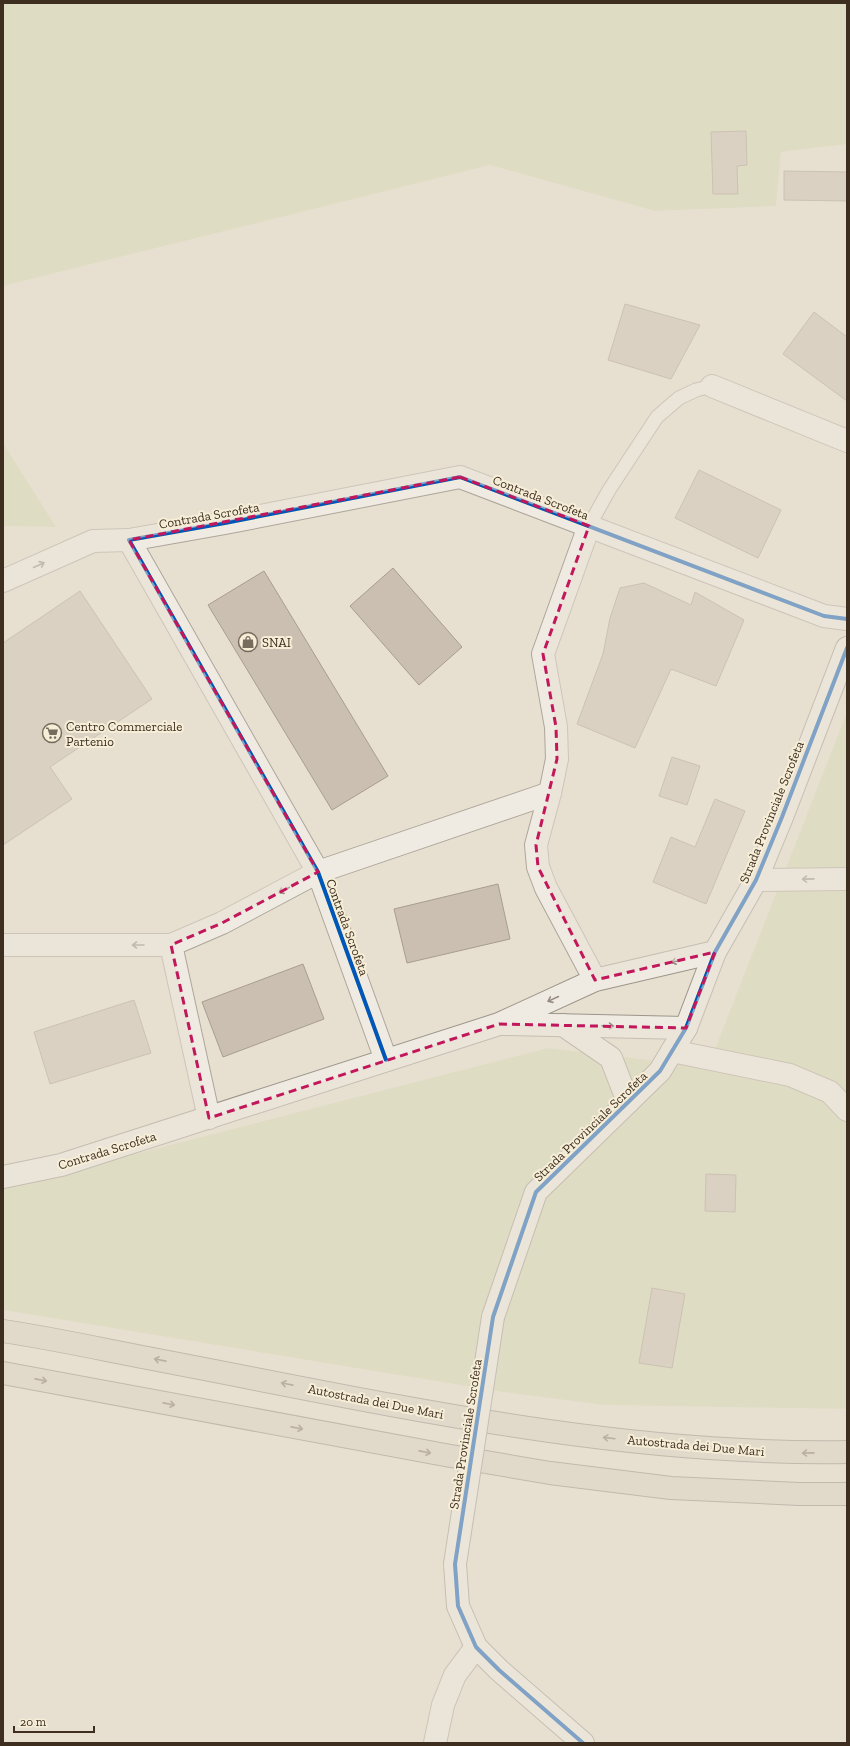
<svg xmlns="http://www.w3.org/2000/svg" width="850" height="1746" font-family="'Zilla Slab',serif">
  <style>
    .green { fill: #d6d7b3 }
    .building { fill: #cbbfb2; stroke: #a89c90 }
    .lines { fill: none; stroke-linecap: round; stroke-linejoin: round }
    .lane-casing { stroke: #ada599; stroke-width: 15 }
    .street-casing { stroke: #ada599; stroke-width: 24 }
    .secondary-casing { stroke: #9c958a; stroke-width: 24 }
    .highway-casing { stroke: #928b80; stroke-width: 24 }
    .lane { stroke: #efebe3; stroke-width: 13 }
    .street { stroke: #efebe3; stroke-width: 22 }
    .secondary { stroke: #efebe3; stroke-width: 22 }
    .highway { stroke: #dad1c2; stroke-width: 22 }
    .secondary-bridge-casing { stroke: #9c958a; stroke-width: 24; stroke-linecap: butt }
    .secondary-bridge { stroke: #efebe3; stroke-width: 22 }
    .cycleway-casing { stroke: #f7eed8; stroke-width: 6 }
    .cycleway { stroke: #0057b8; stroke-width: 4 }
    .oneway { stroke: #968c82 }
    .oneway2 { stroke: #847769 }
    .marked { fill: none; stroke: #c2185b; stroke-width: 3; stroke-dasharray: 8 5; stroke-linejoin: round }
    .labels { text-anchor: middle; stroke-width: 4; stroke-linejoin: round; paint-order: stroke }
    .street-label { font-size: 13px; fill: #3d2e20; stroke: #f7eed8 }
    .poi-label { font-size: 13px; fill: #3d2e20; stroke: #f7eed8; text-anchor: start }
  </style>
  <rect width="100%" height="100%" fill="#e7e0d1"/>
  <g class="green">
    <polygon points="3,3 847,3 847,144 781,152 776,206 655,211 490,165 3,286"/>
    <polygon points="3,443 56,527 3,526"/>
    <polygon points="847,712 847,1409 605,1405 503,1392 3,1310 3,1188 548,1048 708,1067"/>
  </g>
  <g class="building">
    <polygon points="746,131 747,165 737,166 738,194 713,194 711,132"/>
    <polygon points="784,171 847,172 847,201 784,200"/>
    <polygon points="625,304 700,325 671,379 608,360"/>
    <polygon points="814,312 847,337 847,401 783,354"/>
    <polygon points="699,470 781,510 758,558 675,518"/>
    <polygon points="393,568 462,647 419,685 350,606"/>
    <polygon points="264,571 388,776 332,810 208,605"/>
    <polygon points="644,583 691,605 695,592 744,620 716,686 671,669 635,748 577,724 603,654 610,618 620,588"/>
    <polygon points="80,591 152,699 50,767 72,799 3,845 3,643"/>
    <polygon points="672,757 700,766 687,805 659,796"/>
    <polygon points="715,799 745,811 706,904 653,882 671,837 695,847"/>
    <polygon points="498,884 510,939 407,963 394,909"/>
    <polygon points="303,964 324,1019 223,1057 202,1002"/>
    <polygon points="134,1000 151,1053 50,1084 34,1032"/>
    <polygon points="706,1174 736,1175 735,1212 705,1211"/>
    <polygon points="652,1288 685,1294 672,1368 639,1363"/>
  </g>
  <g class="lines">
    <defs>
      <polyline id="lane" points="589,526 609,490 657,417 679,398 696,390 712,386"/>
      <g id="street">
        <polyline points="712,386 847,441"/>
        <polyline points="589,526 543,654 556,727 557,759 550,793 536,845 538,867 546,888 595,980"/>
        <polyline points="3,581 93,541 129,540"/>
        <polyline points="756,880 847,879"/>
        <polyline points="3,945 171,945 222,923 318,872 550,793"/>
        <polyline points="171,945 209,1118"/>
        <polyline points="672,1051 790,1075 830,1092 847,1110"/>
        <polyline points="386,1060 318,872 129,540 225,523 460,477 824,616 847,619"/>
        <polyline points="435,1743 443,1705 455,1675 476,1647"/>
      </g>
      <g id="secondary">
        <polyline points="504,1024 686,1028"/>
        <polyline points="563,1025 611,1058 628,1102"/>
        <polyline points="3,1177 61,1165 499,1024 595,980 715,952"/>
        <polyline points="493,1317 536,1192 660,1071 686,1028 715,952 756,880 782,817 847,648"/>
        <polyline points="455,1564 458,1606 476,1647 499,1670 583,1743"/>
      </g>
      <g id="highway">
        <path d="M3,1331C50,1338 96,1348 142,1357C375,1401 609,1456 847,1452"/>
        <polyline points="3,1373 445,1455 550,1473 671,1488 799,1494 847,1494"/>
      </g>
    </defs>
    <use href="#lane" class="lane-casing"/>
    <use href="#street" class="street-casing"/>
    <use href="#secondary" class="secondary-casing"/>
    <use href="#highway" class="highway-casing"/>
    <use href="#lane" class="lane"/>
    <use href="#street" class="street"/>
    <use href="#secondary" class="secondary"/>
    <use href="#highway" class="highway"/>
    <defs>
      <polyline id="secondary-bridge" points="455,1564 493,1317"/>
    </defs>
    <use href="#secondary-bridge" class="secondary-bridge-casing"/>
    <use href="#secondary-bridge" class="secondary-bridge"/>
    <defs>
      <g id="cycleway">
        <polyline points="386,1060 318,872 129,540 225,523 460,477 824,616 847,619"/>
        <polyline points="583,1743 499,1670 476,1647 458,1606 455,1564 493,1317 536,1192 660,1071 686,1028 715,952 756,880 782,817 847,648"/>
      </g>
    </defs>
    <use href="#cycleway" class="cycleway-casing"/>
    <use href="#cycleway" class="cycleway"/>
  </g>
  <defs><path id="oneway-shaft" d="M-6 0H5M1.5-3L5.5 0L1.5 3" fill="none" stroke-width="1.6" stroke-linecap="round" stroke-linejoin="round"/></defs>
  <g class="oneway">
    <use href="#oneway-shaft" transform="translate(39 565) rotate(-24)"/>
    <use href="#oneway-shaft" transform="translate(808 879) rotate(179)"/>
    <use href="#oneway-shaft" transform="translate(284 890) rotate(152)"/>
    <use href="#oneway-shaft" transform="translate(138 945) rotate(180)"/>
    <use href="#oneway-shaft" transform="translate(677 961) rotate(167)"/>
    <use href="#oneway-shaft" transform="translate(553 999) rotate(155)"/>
    <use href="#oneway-shaft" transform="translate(608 1026) rotate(1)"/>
  </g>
  <g class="oneway2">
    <use href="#oneway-shaft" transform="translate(160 1360) rotate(-169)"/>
    <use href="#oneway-shaft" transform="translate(41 1380) rotate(11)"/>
    <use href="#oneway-shaft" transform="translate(287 1384) rotate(-169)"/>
    <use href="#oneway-shaft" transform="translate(169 1404) rotate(11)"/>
    <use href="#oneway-shaft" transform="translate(297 1428) rotate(11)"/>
    <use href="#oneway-shaft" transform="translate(609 1438) rotate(-173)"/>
    <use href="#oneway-shaft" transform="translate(425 1452) rotate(11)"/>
    <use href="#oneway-shaft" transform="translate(808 1453) rotate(179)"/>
  </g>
  <path d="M0 0H850V1746H0ZM460,477L589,526L543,654L556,727L557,759L536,845L538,867L595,980L715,952L686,1028L499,1024L209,1118L171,945L222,923L318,872L129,540Z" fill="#e7e0d1" fill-opacity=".55" fill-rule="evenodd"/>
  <path class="marked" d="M460,477L589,526L543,654L556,727L557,759L536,845L538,867L595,980L715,952L686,1028L499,1024L209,1118L171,945L222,923L318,872L129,540Z"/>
  <defs>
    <symbol id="shop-ring" viewBox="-11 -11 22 22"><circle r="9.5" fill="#f7eed8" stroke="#786c5e" stroke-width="1.5"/><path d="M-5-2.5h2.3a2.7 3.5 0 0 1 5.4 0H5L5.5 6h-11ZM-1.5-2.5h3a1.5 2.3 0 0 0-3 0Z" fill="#786c5e"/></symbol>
    <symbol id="supermarket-ring" viewBox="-11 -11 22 22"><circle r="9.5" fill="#f7eed8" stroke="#786c5e" stroke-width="1.5"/><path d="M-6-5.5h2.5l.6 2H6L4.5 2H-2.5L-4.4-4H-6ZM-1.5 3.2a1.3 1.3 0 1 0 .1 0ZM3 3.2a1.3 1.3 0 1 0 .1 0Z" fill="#786c5e"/></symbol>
  </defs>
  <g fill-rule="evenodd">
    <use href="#shop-ring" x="237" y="631" width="22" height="22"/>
    <use href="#supermarket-ring" x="41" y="722" width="22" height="22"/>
  </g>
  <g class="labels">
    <g class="street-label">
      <text transform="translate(541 497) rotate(21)" y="5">Contrada Scrofeta</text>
      <text transform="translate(209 515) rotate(-10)" y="5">Contrada Scrofeta</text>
      <text transform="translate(771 812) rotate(-68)" y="5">Strada Provinciale Scrofeta</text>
      <text transform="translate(348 927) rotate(70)" y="5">Contrada Scrofeta</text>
      <text transform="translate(590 1126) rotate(-44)" y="5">Strada Provinciale Scrofeta</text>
      <text transform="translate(107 1150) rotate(-17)" y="5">Contrada Scrofeta</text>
      <text transform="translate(376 1401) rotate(11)" y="5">Autostrada dei Due Mari</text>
      <text transform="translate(465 1434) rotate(-81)" y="5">Strada Provinciale Scrofeta</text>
      <text transform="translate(696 1445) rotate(5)" y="5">Autostrada dei Due Mari</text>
    </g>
    <g class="poi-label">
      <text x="262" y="647">SNAI</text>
      <text x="66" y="731">Centro Commerciale<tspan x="66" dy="15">Partenio</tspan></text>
    </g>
  </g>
  <rect width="850" height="1746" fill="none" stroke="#3d2e20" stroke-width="8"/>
  <path d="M14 1726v6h80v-6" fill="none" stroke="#3d2e20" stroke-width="2"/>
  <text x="20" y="1726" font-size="12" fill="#3d2e20" stroke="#f7eed8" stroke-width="3" paint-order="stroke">20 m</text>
</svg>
